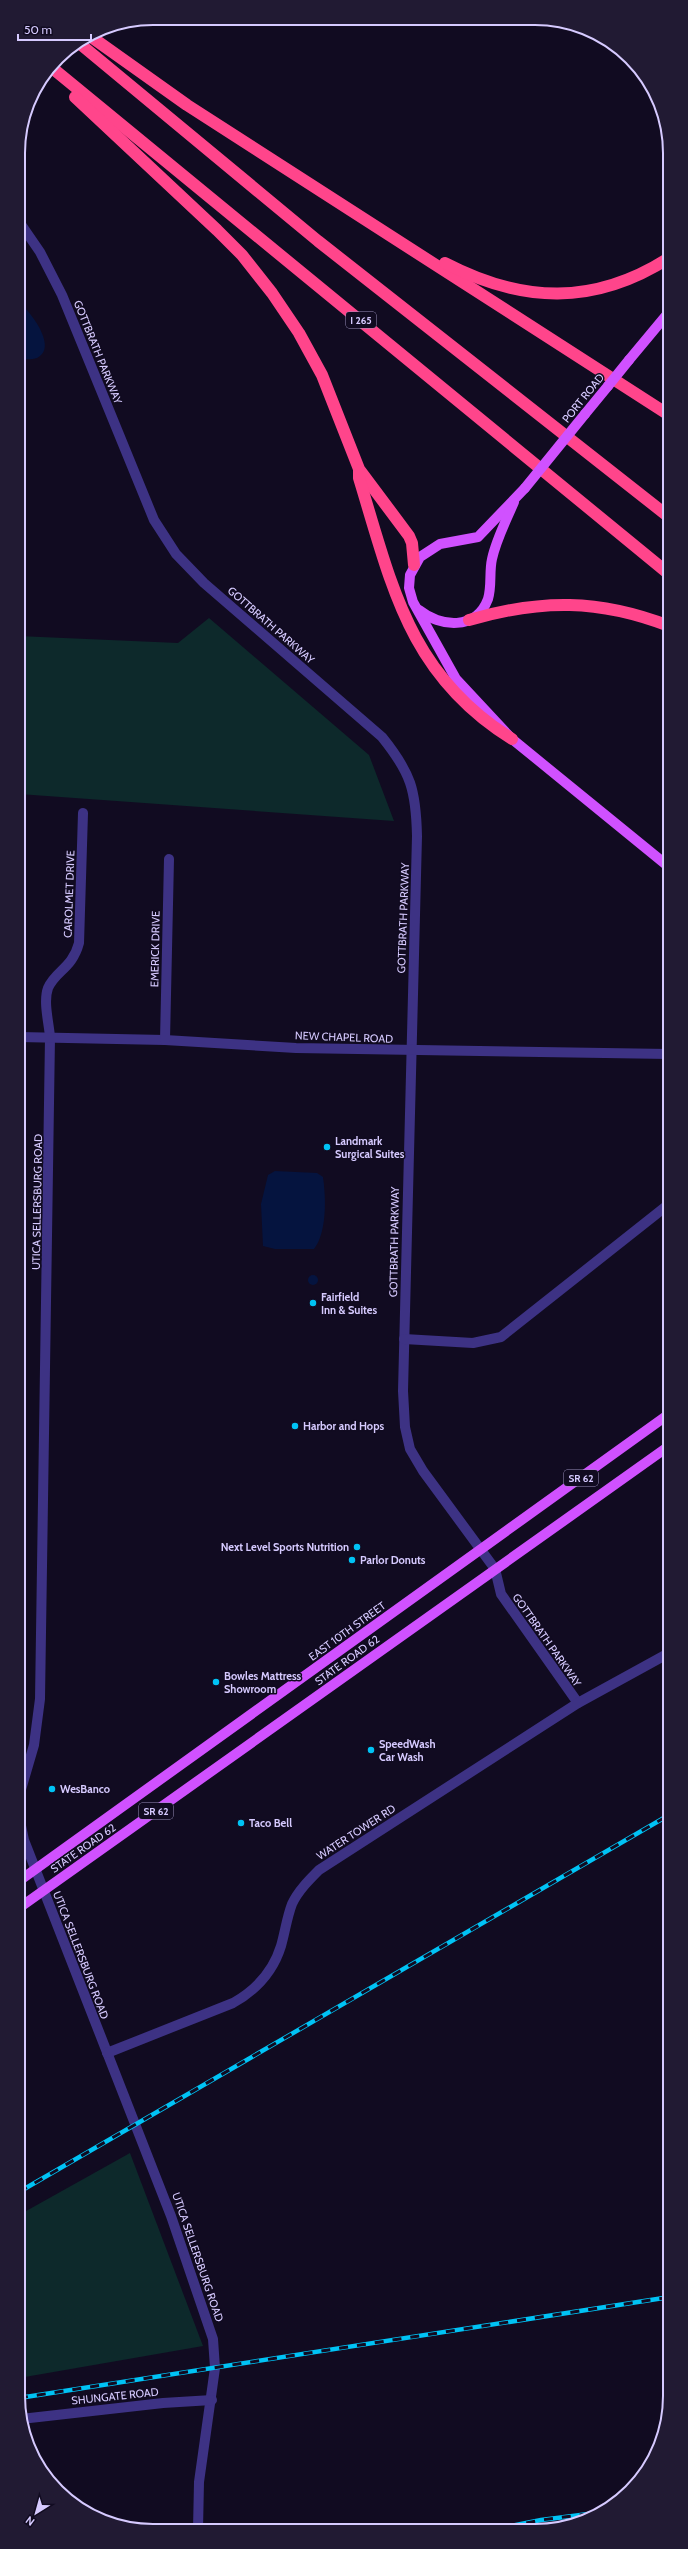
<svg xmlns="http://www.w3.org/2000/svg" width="688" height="2549" font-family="Cabin,sans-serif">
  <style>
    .green { fill: #0d292b }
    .water { fill: #05143f }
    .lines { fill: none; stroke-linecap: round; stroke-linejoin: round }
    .minor { stroke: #3d3284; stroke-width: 10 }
    .major { stroke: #d051ff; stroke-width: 10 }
    .highway { stroke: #ff458b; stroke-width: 12 }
    .rail-casing { stroke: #00c3f5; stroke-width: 4.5 }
    .rail { stroke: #110b21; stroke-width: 3; stroke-dasharray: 9; stroke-linecap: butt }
    .major-bridge { stroke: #d051ff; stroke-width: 10 }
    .poi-dot { fill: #00c3f5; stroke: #110b21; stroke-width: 1.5 }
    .labels { text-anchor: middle; stroke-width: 3; stroke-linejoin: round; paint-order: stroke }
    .shield { fill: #110b21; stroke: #9b91bc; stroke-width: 1 }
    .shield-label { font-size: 10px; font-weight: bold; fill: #d6caff }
    .street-label { font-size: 11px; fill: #d6caff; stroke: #110b21 }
    .poi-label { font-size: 11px; font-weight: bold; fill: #d6caff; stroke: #110b21; text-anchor: start }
    .rim { fill: none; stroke: #d6caff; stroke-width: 2 }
  </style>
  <rect width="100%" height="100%" fill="#110b21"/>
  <g class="green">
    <polygon points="209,618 369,755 394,821 19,794 18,636 178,643"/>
    <polygon points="130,2153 203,2346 19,2378 19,2215"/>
  </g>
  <g class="water">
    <path d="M18,305H22C32,314 58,348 37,358C32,360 24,359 18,359Z"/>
    <path d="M275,1171L317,1173L323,1177C326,1198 327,1232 314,1249H275L263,1246L261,1204L268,1175Z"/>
    <circle cx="313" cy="1280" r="5"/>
  </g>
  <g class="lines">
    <g class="minor">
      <path d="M18,220L40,252L62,295L154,520L176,554L204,583L382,737C411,773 416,790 417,836L403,1391L405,1427L410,1449L423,1471L495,1569L501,1594L578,1703"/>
      <path d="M83,813L79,943C72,969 56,970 48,988C43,1002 49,1023 50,1037L40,1699L34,1745L20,1793V1821L24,1840L171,2216L213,2339L215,2368L199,2482L198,2529"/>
      <polyline points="19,1037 165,1040 296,1048 669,1054"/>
      <polyline points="165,1040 169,859"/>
      <polyline points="404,1339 473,1343 501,1337 669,1204"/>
      <path d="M107,2053L233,2003C256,1990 273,1972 281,1946C285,1932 287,1917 292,1904C298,1891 309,1880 319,1870L578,1703L669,1653"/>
      <polyline points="21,2419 163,2403 212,2400"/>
    </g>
    <g class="major">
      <polyline points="629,360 669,312"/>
      <polyline points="585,414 608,386"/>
      <polyline points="525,488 478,537 440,544 420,557 410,575 409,588 413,602 456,679 512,739 669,867"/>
      <path d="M419,610C440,627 476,631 488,599C492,586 489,572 492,559C496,540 506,521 514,502"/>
      <polyline points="19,1881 669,1414"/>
      <polyline points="19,1908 669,1446"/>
    </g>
    <g class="highway">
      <polyline points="90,36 187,105 669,415"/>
      <polyline points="79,43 318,241 669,517"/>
      <polyline points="51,67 669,574"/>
      <polyline points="75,97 217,230 242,255 272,293 299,333 322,375 359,469 409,536 412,543 414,565"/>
      <path d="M445,263C522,303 594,306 669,258"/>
      <path d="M359,470V478C392,586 409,675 512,739"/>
      <path d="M469,620C541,599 599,599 669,626"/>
    </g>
    <defs>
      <g id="rail">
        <polyline points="19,2192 669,1815"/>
        <polyline points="19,2398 670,2297"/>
        <polyline points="491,2530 541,2520 604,2512"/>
        <polyline points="522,2530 573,2523"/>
      </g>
    </defs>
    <use href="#rail" class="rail-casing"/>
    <use href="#rail" class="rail"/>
    <g class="major-bridge">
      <polyline points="608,386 629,360"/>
      <polyline points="525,488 585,414"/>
    </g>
  </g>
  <g class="poi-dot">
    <circle cx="327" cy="1147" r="4"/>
    <circle cx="313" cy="1303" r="4"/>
    <circle cx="295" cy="1426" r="4"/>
    <circle cx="357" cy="1547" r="4"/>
    <circle cx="352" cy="1560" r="4"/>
    <circle cx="216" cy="1682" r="4"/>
    <circle cx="371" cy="1750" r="4"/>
    <circle cx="52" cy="1789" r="4"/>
    <circle cx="241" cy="1823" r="4"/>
  </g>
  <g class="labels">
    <g class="shield">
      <rect x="346" y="312" width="30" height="16" rx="3"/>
      <rect x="564" y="1470" width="34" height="16" rx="3"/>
      <rect x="139" y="1803" width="34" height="16" rx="3"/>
    </g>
    <g class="shield-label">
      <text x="361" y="324">I 265</text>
      <text x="581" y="1482">SR 62</text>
      <text x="156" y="1815">SR 62</text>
    </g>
    <g class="street-label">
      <text transform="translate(98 352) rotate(68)" y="4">GOTTBRATH PARKWAY</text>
      <text transform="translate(583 398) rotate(-51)" y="4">PORT ROAD</text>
      <text transform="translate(271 625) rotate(41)" y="4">GOTTBRATH PARKWAY</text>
      <text transform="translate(69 894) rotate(-88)" y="4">CAROLMET DRIVE</text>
      <text transform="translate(403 918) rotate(-88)" y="4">GOTTBRATH PARKWAY</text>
      <text transform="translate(155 949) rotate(-89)" y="4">EMERICK DRIVE</text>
      <text transform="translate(344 1037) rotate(2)" y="4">NEW CHAPEL ROAD</text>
      <text transform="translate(37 1202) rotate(-89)" y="4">UTICA SELLERSBURG ROAD</text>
      <text transform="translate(394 1242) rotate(-89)" y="4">GOTTBRATH PARKWAY</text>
      <text transform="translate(347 1631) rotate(-36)" y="4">EAST 10TH STREET</text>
      <text transform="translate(547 1640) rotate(55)" y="4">GOTTBRATH PARKWAY</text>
      <text transform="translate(347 1660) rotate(-36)" y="4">STATE ROAD 62</text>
      <text transform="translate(356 1832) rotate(-33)" y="4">WATER TOWER RD</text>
      <text transform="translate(83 1848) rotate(-35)" y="4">STATE ROAD 62</text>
      <text transform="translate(81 1955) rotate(69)" y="4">UTICA SELLERSBURG ROAD</text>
      <text transform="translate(198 2257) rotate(71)" y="4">UTICA SELLERSBURG ROAD</text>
      <text transform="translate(115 2396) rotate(-6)" y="4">SHUNGATE ROAD</text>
    </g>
    <g class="poi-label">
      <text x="335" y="1145">Landmark<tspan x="335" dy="13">Surgical Suites</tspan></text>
      <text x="321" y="1301">Fairfield<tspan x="321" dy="13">Inn &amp; Suites</tspan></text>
      <text x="303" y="1430">Harbor and Hops</text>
      <text x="349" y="1551" text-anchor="end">Next Level Sports Nutrition</text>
      <text x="360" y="1564">Parlor Donuts</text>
      <text x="224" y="1680">Bowles Mattress<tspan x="224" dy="13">Showroom</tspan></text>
      <text x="379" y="1748">SpeedWash<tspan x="379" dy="13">Car Wash</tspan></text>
      <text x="60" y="1793">WesBanco</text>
      <text x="249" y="1827">Taco Bell</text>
    </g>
  </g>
  <path d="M0 0H688V2549H0ZM153 25H535A128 128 0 0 1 663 153V2396A128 128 0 0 1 535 2524H153A128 128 0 0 1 25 2396V153A128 128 0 0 1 153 25Z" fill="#211a33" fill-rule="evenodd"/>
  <path class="rim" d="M153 25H535A128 128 0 0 1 663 153V2396A128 128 0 0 1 535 2524H153A128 128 0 0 1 25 2396V153A128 128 0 0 1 153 25Z"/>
  <g transform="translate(36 2513) rotate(217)" stroke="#110b21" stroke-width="3" paint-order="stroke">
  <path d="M0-3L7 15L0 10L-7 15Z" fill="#d6caff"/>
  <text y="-6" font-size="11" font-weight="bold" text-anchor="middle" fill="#d6caff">N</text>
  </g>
  <path d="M18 34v6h73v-6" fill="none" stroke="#d6caff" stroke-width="2"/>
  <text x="24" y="34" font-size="12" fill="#d6caff" stroke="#110b21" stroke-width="3" paint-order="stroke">50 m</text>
</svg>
